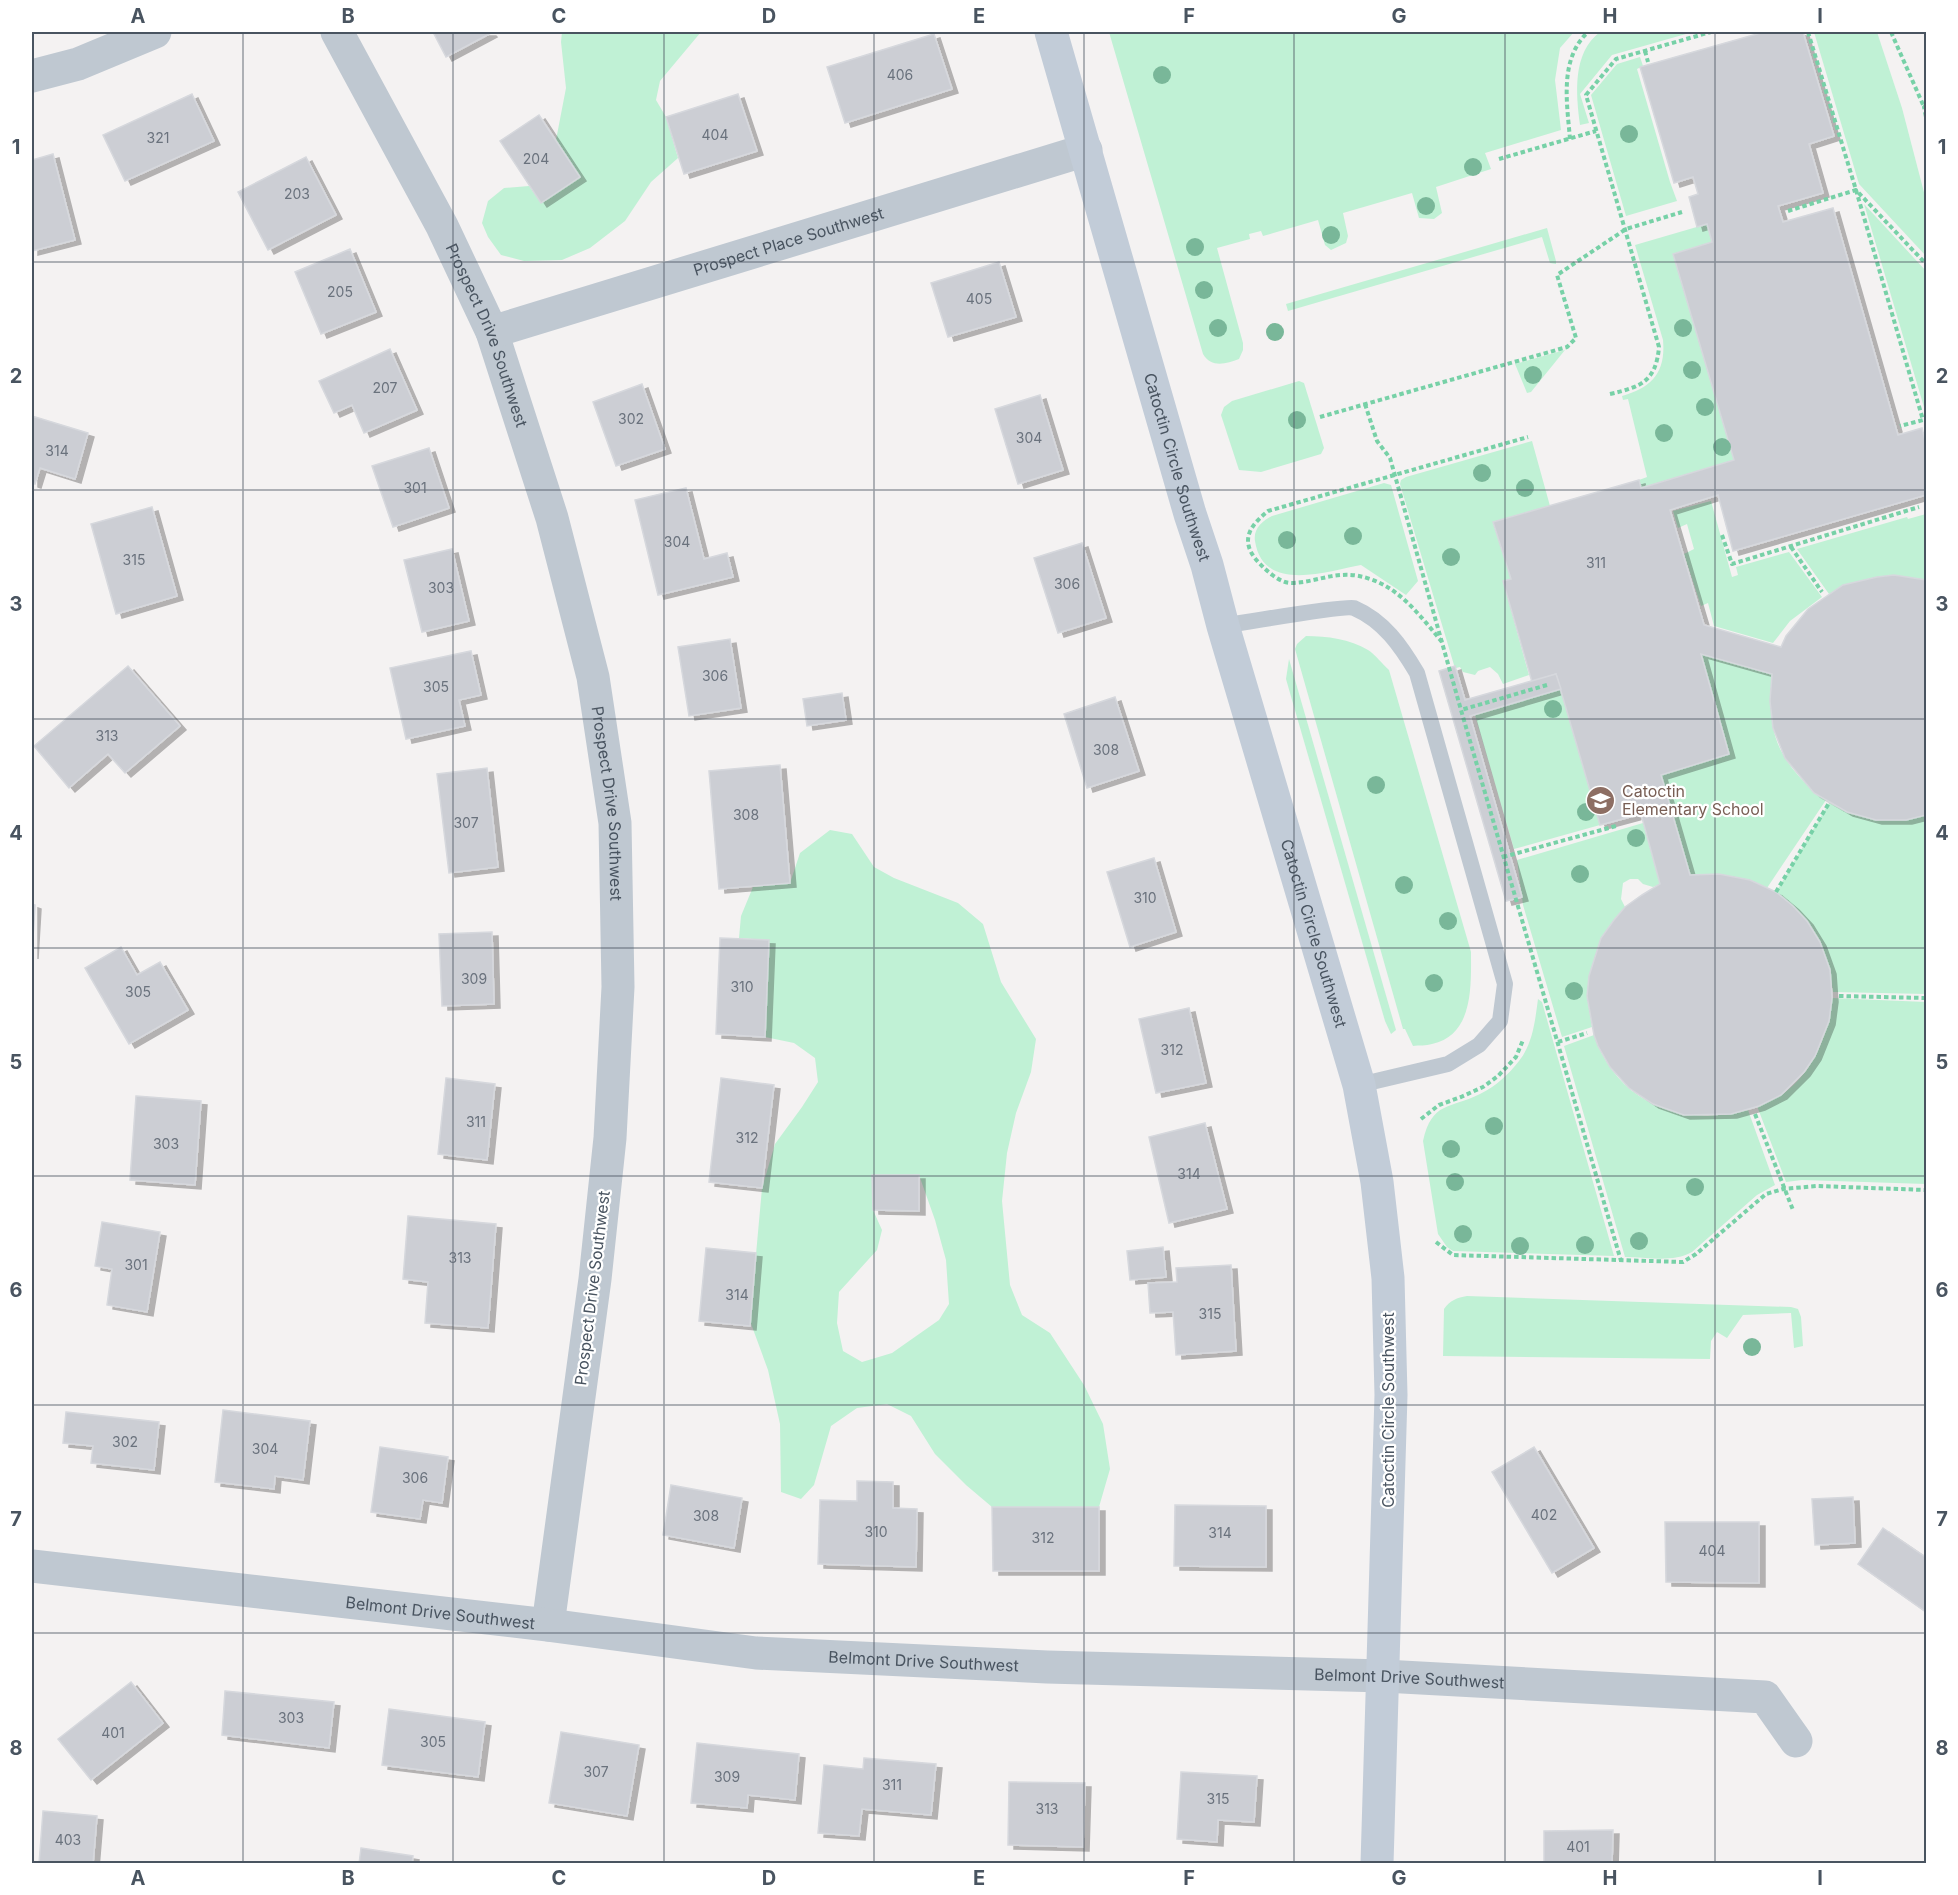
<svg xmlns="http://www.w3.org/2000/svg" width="1958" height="1895" font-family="Inter,sans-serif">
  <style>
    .green { fill: #c0f1d5; fill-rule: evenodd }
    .building { fill: #ccced4; stroke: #d6d8dd; stroke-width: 1.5; filter: url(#shadow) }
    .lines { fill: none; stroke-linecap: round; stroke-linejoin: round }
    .path { stroke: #77d1a7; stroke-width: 4; stroke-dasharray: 4.5 3; stroke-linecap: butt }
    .service { stroke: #bfc8d1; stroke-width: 16 }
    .minor { stroke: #bfc8d1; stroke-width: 33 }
    .secondary { stroke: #c2ccd8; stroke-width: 33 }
    .tree { fill: #79b799 }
    .grid { fill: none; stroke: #495460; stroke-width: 1.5; stroke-opacity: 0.55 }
    .labels { text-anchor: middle; stroke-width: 4.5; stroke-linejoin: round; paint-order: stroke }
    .number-label { font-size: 14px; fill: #6a727d }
    .street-label { font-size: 16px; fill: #495460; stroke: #fff }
    .education-label { font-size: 16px; fill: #785e54; stroke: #fff; text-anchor: start }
    .neatline { fill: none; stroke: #495460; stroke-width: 2 }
    .grid-label { font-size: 20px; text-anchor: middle; font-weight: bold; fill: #495460 }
  </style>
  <defs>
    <filter id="shadow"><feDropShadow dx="6" dy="4" stdDeviation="0" flood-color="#0004"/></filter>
  </defs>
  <rect width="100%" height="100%" fill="#f4f2f2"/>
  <g class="green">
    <polygon points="562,32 701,32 660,81 656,100 666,117 678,158 651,182 625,221 590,248 562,260 524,261 501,255 488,237 482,223 488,201 504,188 529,186 541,203 580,177 556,140 566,88 561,42"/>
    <path d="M1109,32H1574L1560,48L1555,80L1561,130L1485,153L1491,169L1436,187L1442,213L1434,219L1419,218L1412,193L1343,213L1348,236L1346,243L1331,250L1325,245L1318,220L1263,236L1261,231L1249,234L1250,239L1217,248L1243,343V350L1239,359C1226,364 1211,368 1203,354Z"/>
    <path d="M1600,32H1693L1612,55L1580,94L1589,123L1580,125C1576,94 1572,53 1600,32Z"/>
    <polygon points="1814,32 1877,32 1902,108 1926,200 1926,256 1859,184"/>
    <polygon points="1640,57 1643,66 1637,69 1670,182 1677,201 1626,216 1591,95 1617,64"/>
    <polygon points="1864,204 1926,271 1926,414"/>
    <path d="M1707,224L1712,242L1673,254L1734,460L1641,488L1639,480L1647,477L1628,399L1623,400L1622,396C1652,388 1666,372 1663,340L1635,245Z"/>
    <polygon points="1547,228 1556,261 1556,264 1550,263 1542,237 1288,311 1286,304"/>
    <polygon points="1565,350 1531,392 1527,393 1515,364"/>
    <polygon points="1299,381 1304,383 1324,448 1321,454 1261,472 1239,470 1221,415 1224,407 1232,401"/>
    <polygon points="1532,441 1550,506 1493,523 1511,579 1503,581 1529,675 1503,684 1498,674 1490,667 1478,671 1475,675 1463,672 1460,667 1456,668 1454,665 1400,484 1401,480 1406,477"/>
    <path d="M1384,483L1391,485L1418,581L1406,595L1361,565C1328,571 1263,594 1255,541C1253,529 1262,521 1272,516Z"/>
    <polygon points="1711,501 1732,577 1738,575 1736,567 1789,552 1822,597 1790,621 1773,643 1714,626 1708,603 1701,606 1684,554 1694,549 1687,524 1678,528 1673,511"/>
    <path d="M1926,514V580C1892,573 1859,576 1829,594L1797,549L1907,517L1908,519Z"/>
    <path d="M1306,636C1327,636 1350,639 1368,650C1376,655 1382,664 1389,670L1471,952C1471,985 1474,1035 1432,1044C1426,1046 1419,1045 1413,1046L1405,1029H1403L1295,649L1297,644Z"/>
    <path d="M1701,654L1772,674C1773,691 1771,709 1773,726C1777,755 1802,784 1826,800L1767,888C1741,876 1719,873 1690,875L1661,775L1729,754Z"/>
    <polygon points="1289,659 1396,1030 1391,1034 1385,1021 1290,693 1286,679"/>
    <polygon points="1561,689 1600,825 1514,849 1475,715"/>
    <path d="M1829,803C1861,820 1892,824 1926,815V994L1833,992C1827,944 1813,922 1776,892Z"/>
    <polygon points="1643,823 1660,884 1653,887 1643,884 1638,879 1630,879 1623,883 1621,899 1625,907 1614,920 1601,938 1587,996 1592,1027 1562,1037 1523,905 1517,860"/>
    <path d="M830,830L852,834L874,867L894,878L958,903L983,924L1001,982L1036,1039L1031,1072L1016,1113L1007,1153L1002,1201L1010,1285L1022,1315L1050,1333L1084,1385L1103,1424L1110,1469L1099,1507H992L966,1485L935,1454L911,1416L887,1404L857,1408L831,1426L814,1485L801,1499L781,1492L780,1424L768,1370L750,1321L762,1188L775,1144L802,1107L818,1082L815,1058L794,1043L765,1037L769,940L739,938L741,916L753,887L790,883L800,853ZM872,1175H919L935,1220L946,1260L949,1304L939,1320L892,1353L862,1362L843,1351L837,1323L839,1292L877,1250L882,1230L873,1210Z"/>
    <path d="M1832,998L1926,1002V1184L1802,1180L1786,1182L1757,1106C1765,1102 1775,1099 1783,1094C1814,1071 1828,1035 1832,998Z"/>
    <path d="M1538,999L1542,1002L1614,1256L1453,1251L1447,1247L1438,1234L1423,1141C1432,1101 1450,1109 1480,1094C1495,1087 1509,1074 1519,1061C1533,1043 1535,1021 1538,999Z"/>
    <path d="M1594,1035C1617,1103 1682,1128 1748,1110L1775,1185L1757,1195L1692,1252C1673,1263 1646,1257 1625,1257L1564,1046Z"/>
    <path d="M1467,1296L1791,1307L1798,1309L1801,1317L1803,1346L1794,1348L1791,1313L1743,1315L1727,1338L1717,1332L1711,1341L1710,1359L1443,1356L1444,1309C1450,1300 1457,1298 1467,1296Z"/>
  </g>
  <g class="building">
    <polygon points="433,32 490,32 491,33 446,57"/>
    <polygon points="1764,32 1803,32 1834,136 1809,144 1823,193 1778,206 1783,222 1833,208 1898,435 1922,428 1926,444 1926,495 1733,551 1718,495 1670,510 1704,625 1781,647 1786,636 1808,609 1843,585 1877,577 1894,575 1926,580 1926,815 1906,820 1876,820 1847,812 1814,793 1785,758 1773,728 1770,701 1772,674 1701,654 1729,754 1661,775 1690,875 1719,874 1750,880 1776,892 1793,906 1807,921 1820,942 1830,970 1832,998 1829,1021 1815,1056 1804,1072 1781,1095 1759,1106 1731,1114 1684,1115 1653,1104 1629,1088 1610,1067 1598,1046 1594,1035 1587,996 1589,976 1601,938 1614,920 1625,907 1642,895 1660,884 1641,814 1600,825 1556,674 1532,682 1503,581 1511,579 1493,522 1639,480 1641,488 1734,460 1673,254 1712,242 1707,224 1697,227 1689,197 1698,194 1693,177 1674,183 1640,67"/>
    <polygon points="934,34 952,89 845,123 827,67"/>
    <polygon points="192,94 214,141 125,181 103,135"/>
    <polygon points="738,94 757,151 684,174 666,117"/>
    <polygon points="539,115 580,177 541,203 500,141"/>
    <polygon points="53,154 75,240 32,251 32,160"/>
    <polygon points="306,157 336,215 268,250 238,192"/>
    <polygon points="350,249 376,312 321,334 295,272"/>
    <polygon points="999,262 1016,317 948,337 931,283"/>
    <polygon points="390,349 417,410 364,433 352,405 334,413 319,381"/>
    <polygon points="642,384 665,449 616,466 593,402"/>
    <polygon points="1040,395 1063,470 1018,484 995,409"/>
    <polygon points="32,416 88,433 75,479 40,468 35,484 32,483"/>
    <polygon points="429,448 449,508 393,527 372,466"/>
    <polygon points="686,488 704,559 727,553 733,577 658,595 635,500"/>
    <polygon points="152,507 177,596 116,614 91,524"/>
    <polygon points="1082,543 1106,618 1058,633 1034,558"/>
    <polygon points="452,549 469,621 422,632 404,560"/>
    <polygon points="730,639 741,708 689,716 678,647"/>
    <polygon points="471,651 481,695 459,700 465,726 406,739 390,668"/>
    <polygon points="128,666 180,726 125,773 108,754 69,788 34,746"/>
    <polygon points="1455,666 1465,700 1556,674 1561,689 1470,716 1522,897 1506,901 1439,671"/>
    <polygon points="842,693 846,720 807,726 803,699"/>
    <polygon points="1115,697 1139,771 1087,788 1064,714"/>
    <polygon points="780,765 790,883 719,889 709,771"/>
    <polygon points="487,768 498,867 449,873 437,774"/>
    <polygon points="1154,858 1176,932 1130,947 1107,872"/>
    <polygon points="32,904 35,905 32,955"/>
    <polygon points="492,932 494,1004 442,1006 439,934"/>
    <polygon points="720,938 769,940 765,1037 716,1034"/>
    <polygon points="121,947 137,975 160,962 188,1010 129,1044 85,968"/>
    <polygon points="1189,1008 1206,1083 1156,1093 1139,1019"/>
    <polygon points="446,1078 495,1084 487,1160 438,1154"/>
    <polygon points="721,1078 774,1085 762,1188 709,1182"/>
    <polygon points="136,1096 201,1101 195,1185 130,1180"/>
    <polygon points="1205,1123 1227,1209 1169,1223 1149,1137"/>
    <polygon points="872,1175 919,1175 919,1211 873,1210"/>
    <polygon points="408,1216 496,1224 488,1328 425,1323 428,1282 403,1279"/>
    <polygon points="102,1222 160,1232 147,1312 107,1305 112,1269 95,1266"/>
    <polygon points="1163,1247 1166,1277 1130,1280 1127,1251"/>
    <polygon points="706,1248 756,1253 750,1326 699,1321"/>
    <polygon points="1231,1265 1236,1351 1176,1355 1173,1312 1150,1313 1148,1283 1177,1282 1176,1268"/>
    <polygon points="223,1410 310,1421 303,1480 275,1476 274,1489 215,1482"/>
    <polygon points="66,1412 159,1422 154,1470 91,1463 93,1446 63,1443"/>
    <polygon points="380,1447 448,1457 442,1503 423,1500 420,1519 371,1512"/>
    <polygon points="1534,1447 1594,1548 1552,1573 1492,1472"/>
    <polygon points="857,1481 893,1482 893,1508 917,1509 916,1567 818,1564 820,1500 857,1501"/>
    <polygon points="671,1485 742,1498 734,1548 663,1535"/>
    <polygon points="1853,1497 1855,1543 1815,1545 1812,1499"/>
    <polygon points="1175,1505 1266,1506 1266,1567 1174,1566"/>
    <polygon points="992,1507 1099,1507 1099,1571 993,1571"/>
    <polygon points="1665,1522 1759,1522 1759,1583 1666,1582"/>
    <polygon points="1883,1528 1924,1556 1926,1553 1926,1612 1858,1564"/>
    <polygon points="131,1682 163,1723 91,1780 58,1739"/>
    <polygon points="225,1691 334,1702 329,1748 222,1735"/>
    <polygon points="389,1709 485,1722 478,1777 382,1765"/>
    <polygon points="561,1732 639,1745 627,1816 549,1803"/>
    <polygon points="697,1743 799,1754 795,1800 748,1795 747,1808 691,1803"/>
    <polygon points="864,1758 936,1764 931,1815 862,1809 859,1836 818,1833 824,1765 863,1769"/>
    <polygon points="1181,1772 1257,1776 1254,1822 1218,1820 1217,1842 1177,1839"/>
    <polygon points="1009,1782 1085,1783 1083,1847 1008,1845"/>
    <polygon points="43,1811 97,1816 93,1864 39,1864"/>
    <polygon points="1613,1830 1612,1864 1544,1864 1544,1831"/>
    <polygon points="361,1848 413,1856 412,1864 359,1864"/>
  </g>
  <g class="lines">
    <g class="path">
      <polyline points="1808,32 1856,190 1923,420 1900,426"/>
      <polyline points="1891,32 1924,107"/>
      <polyline points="1645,51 1648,62"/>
      <polyline points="1926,106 1924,107 1926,117"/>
      <path d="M1570,139C1567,103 1559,59 1588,32"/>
      <polyline points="1499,159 1596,131"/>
      <polyline points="1788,211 1856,190 1926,264"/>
      <path d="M1610,394C1640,387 1656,382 1659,347L1586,95L1616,59L1711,32"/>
      <polyline points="1365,404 1377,441 1390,458 1461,710"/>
      <polyline points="1320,417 1567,347 1576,338 1557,275 1626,229 1682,212"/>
      <polyline points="1722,535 1732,564 1919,507"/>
      <polyline points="1791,547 1822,592"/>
      <path d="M1442,642C1422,618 1401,589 1370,579C1339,568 1320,582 1292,583C1281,583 1272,575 1264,568C1259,563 1253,557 1250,550C1243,533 1256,521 1268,511L1528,437"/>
      <polyline points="1547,685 1461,710 1621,1261"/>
      <polyline points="1503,857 1616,826"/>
      <polyline points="1776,892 1829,803"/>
      <polyline points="1839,996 1926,998"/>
      <polyline points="1558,1042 1587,1033"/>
      <polyline points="1755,1114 1793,1210"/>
      <polyline points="1421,1119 1439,1105 1461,1097 1483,1087 1498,1076 1516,1057 1523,1040"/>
      <polyline points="1436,1242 1453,1255 1683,1262 1696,1254 1766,1194 1783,1189 1817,1186 1926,1190"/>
    </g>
    <path class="service" d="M1223,626C1241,623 1346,605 1354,608C1384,621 1401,646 1417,673L1505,984L1500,1021L1479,1045L1448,1064L1359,1085"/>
    <g class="minor">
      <path id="s1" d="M337,32L442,226L492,332L552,518L593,677L615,823L618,987L610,1138L595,1279L548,1625"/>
      <polyline points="32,76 78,64 155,32"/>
      <path id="s2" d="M492,332L1086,150"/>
      <path id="s3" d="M32,1566L548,1625L756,1653L1047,1667L1384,1676L1765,1697L1796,1741"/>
    </g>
    <path class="secondary" id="s4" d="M1051,32L1190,514L1207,565L1223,626L1359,1085L1377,1182L1388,1278L1391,1395L1377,1864"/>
  </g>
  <g class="tree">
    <circle cx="1162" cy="75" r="9"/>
    <circle cx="1629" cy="134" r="9"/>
    <circle cx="1473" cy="167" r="9"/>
    <circle cx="1426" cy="206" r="9"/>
    <circle cx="1331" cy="235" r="9"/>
    <circle cx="1195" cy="247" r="9"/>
    <circle cx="1204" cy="290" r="9"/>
    <circle cx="1218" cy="328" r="9"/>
    <circle cx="1683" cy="328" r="9"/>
    <circle cx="1275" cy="332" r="9"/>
    <circle cx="1692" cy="370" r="9"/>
    <circle cx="1533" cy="375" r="9"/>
    <circle cx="1705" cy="407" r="9"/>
    <circle cx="1297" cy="420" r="9"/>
    <circle cx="1664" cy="433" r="9"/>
    <circle cx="1722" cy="447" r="9"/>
    <circle cx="1482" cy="473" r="9"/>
    <circle cx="1525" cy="488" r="9"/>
    <circle cx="1353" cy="536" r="9"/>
    <circle cx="1287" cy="540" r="9"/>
    <circle cx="1451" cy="557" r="9"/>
    <circle cx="1553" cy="709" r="9"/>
    <circle cx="1376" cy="785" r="9"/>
    <circle cx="1586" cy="812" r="9"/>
    <circle cx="1636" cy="838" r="9"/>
    <circle cx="1580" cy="874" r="9"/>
    <circle cx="1404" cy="885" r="9"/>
    <circle cx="1448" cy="921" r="9"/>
    <circle cx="1434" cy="983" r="9"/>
    <circle cx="1574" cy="991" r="9"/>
    <circle cx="1494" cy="1126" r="9"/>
    <circle cx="1451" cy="1149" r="9"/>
    <circle cx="1455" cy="1182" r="9"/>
    <circle cx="1695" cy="1187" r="9"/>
    <circle cx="1463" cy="1234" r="9"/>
    <circle cx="1639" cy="1241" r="9"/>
    <circle cx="1585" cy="1245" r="9"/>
    <circle cx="1520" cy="1246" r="9"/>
    <circle cx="1752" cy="1347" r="9"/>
  </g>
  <path class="grid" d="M243,32V1864M453,32V1864M664,32V1864M874,32V1864M1084,32V1864M1294,32V1864M1505,32V1864M1715,32V1864M32,262H1926M32,490H1926M32,719H1926M32,948H1926M32,1176H1926M32,1405H1926M32,1633H1926"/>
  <defs>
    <symbol id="school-disc" viewBox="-11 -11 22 22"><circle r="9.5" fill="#8d6e63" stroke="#fff"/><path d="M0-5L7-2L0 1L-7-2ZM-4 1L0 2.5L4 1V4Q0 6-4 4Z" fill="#fff"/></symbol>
  </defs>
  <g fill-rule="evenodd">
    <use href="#school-disc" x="1584" y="784" width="33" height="33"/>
  </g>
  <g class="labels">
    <g class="number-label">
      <text x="900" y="80">406</text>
      <text x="715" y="140">404</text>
      <text x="158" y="143">321</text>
      <text x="536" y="164">204</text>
      <text x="297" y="199">203</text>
      <text x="340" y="297">205</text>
      <text x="979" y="304">405</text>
      <text x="385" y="393">207</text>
      <text x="631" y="424">302</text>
      <text x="1029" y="443">304</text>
      <text x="57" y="456">314</text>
      <text x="415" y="493">301</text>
      <text x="677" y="547">304</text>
      <text x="134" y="565">315</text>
      <text x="1596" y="568">311</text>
      <text x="1067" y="589">306</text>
      <text x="441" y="593">303</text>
      <text x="715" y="681">306</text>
      <text x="436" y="692">305</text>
      <text x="107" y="741">313</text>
      <text x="1106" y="755">308</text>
      <text x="746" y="820">308</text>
      <text x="466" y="828">307</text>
      <text x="1145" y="903">310</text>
      <text x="474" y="984">309</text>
      <text x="742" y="992">310</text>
      <text x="138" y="997">305</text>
      <text x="1172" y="1055">312</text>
      <text x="476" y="1127">311</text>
      <text x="747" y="1143">312</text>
      <text x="166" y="1149">303</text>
      <text x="1189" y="1179">314</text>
      <text x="460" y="1263">313</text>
      <text x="136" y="1270">301</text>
      <text x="737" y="1300">314</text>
      <text x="1210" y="1319">315</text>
      <text x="125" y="1447">302</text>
      <text x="265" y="1454">304</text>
      <text x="415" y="1483">306</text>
      <text x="1544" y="1520">402</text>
      <text x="706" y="1521">308</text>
      <text x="876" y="1537">310</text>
      <text x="1220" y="1538">314</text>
      <text x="1043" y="1543">312</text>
      <text x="1712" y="1556">404</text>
      <text x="291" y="1723">303</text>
      <text x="113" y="1738">401</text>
      <text x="433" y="1747">305</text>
      <text x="596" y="1777">307</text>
      <text x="727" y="1782">309</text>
      <text x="892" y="1790">311</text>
      <text x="1218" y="1804">315</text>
      <text x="1047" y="1814">313</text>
      <text x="68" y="1845">403</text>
      <text x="1578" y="1852">401</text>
    </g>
    <g class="street-label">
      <text dy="6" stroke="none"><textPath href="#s2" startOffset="310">Prospect Place Southwest</textPath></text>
      <text dy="6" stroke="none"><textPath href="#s1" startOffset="339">Prospect Drive Southwest</textPath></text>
      <text dy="6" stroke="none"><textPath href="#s4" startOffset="453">Catoctin Circle Southwest</textPath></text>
      <text dy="6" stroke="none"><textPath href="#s1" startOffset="825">Prospect Drive Southwest</textPath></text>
      <text dy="6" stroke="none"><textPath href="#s4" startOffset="939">Catoctin Circle Southwest</textPath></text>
      <text transform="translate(592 1288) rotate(-83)" y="6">Prospect Drive Southwest</text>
      <text transform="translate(1388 1410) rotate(-90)" y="6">Catoctin Circle Southwest</text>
      <text dy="6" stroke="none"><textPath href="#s3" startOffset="411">Belmont Drive Southwest</textPath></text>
      <text dy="6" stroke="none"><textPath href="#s3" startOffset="897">Belmont Drive Southwest</textPath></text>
      <text dy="6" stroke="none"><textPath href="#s3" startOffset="1383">Belmont Drive Southwest</textPath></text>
    </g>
    <g class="education-label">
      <text x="1622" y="797">Catoctin<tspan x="1622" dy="18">Elementary School</tspan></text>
    </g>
  </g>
  <rect width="1958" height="1895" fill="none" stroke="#ffffff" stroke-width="66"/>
  <rect x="33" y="33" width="1892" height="1829" class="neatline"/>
  <g class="grid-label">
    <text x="138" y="23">A</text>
    <text x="348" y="23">B</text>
    <text x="559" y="23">C</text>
    <text x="769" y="23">D</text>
    <text x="979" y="23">E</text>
    <text x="1189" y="23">F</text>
    <text x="1399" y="23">G</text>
    <text x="1610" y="23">H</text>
    <text x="1820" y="23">I</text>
    <text x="16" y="154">1</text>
    <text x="1942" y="154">1</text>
    <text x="16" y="383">2</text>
    <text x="1942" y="383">2</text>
    <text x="16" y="611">3</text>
    <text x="1942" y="611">3</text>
    <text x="16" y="840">4</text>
    <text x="1942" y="840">4</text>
    <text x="16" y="1069">5</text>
    <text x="1942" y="1069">5</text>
    <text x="16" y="1297">6</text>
    <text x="1942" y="1297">6</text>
    <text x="16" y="1526">7</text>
    <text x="1942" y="1526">7</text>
    <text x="16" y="1755">8</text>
    <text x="1942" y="1755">8</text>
    <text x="138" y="1885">A</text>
    <text x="348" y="1885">B</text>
    <text x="559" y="1885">C</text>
    <text x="769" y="1885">D</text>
    <text x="979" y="1885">E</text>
    <text x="1189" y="1885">F</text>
    <text x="1399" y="1885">G</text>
    <text x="1610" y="1885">H</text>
    <text x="1820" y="1885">I</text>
  </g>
</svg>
